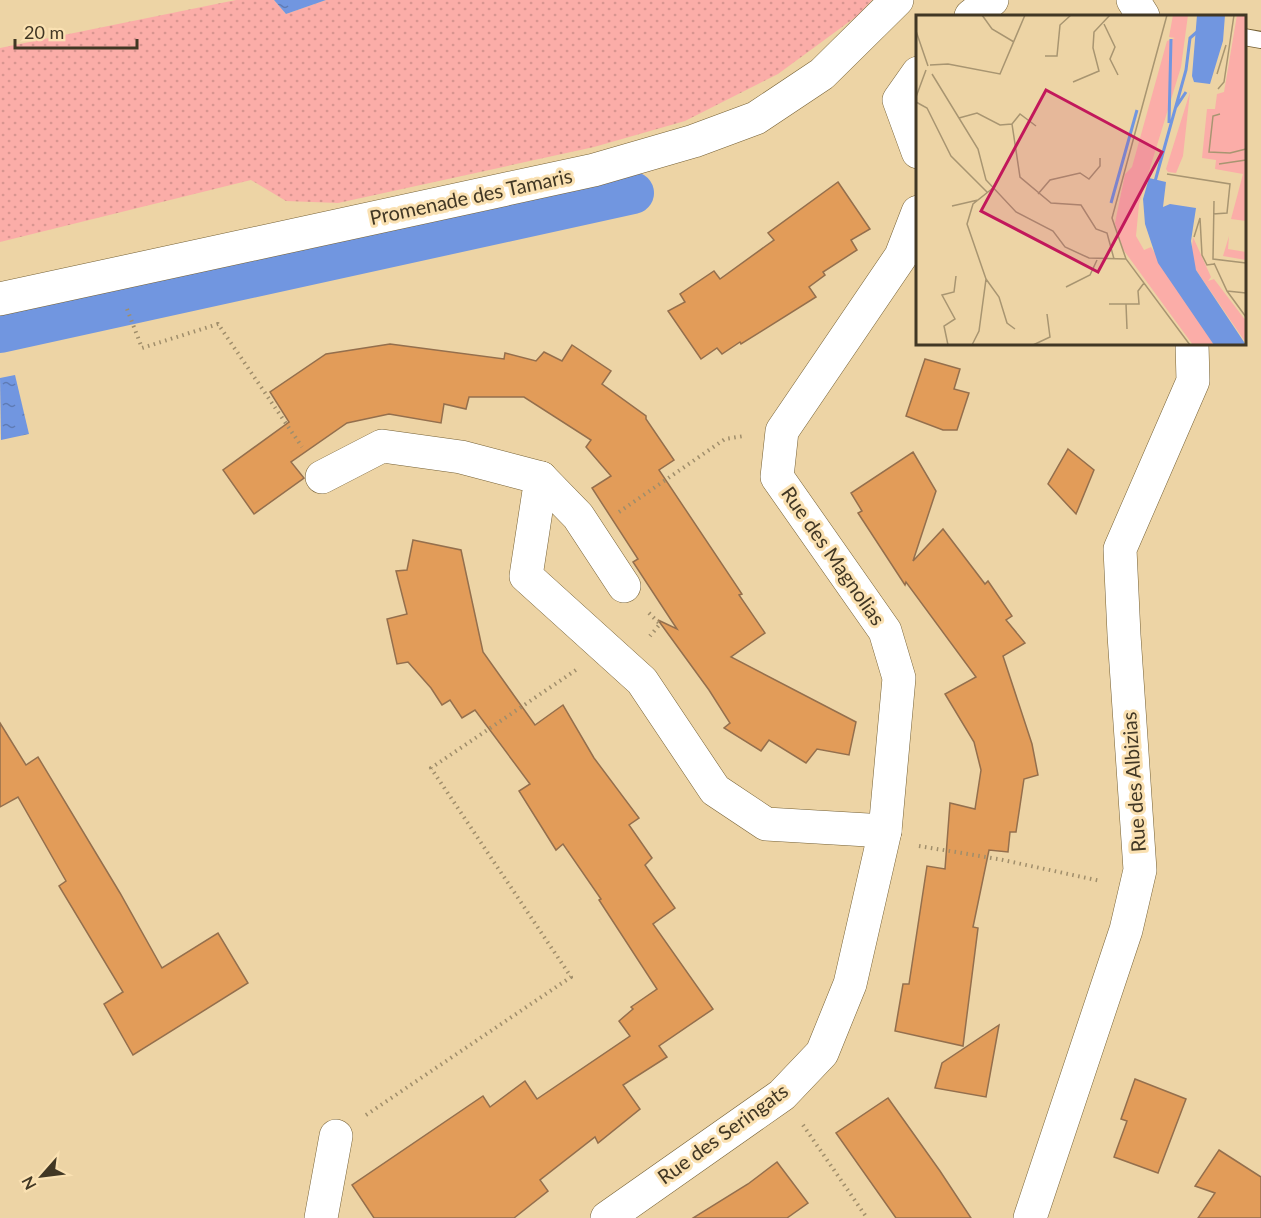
<svg xmlns="http://www.w3.org/2000/svg" width="1261" height="1218" font-family="Lato,sans-serif">
  <style>
    .grass { fill: url(#grass-dots) }
    .water { fill: url(#water-ripples) }
    .lines { fill: none; stroke-linecap: round; stroke-linejoin: round }
    .canal { stroke: #7196e0; stroke-width: 42 }
    .building { fill: #e29c59; stroke: #946f4d; stroke-width: 1.5 }
    .service-casing { stroke: #756034; stroke-width: 18 }
    .minor-casing { stroke: #756034; stroke-width: 34 }
    .path { stroke: #a08e6b; stroke-width: 4; stroke-dasharray: 1.5 4.5; stroke-linecap: butt }
    .service { stroke: #fff; stroke-width: 16 }
    .minor { stroke: #fff; stroke-width: 33 }
    .labels { text-anchor: middle; stroke-width: 6; stroke-linejoin: round; paint-order: stroke }
    .street-label { font-size: 20px; fill: #413724; stroke: #fae1b2 }
    .inset-river { fill: none; stroke: #7196e0; stroke-width: 3 }
    .inset-road { fill: none; stroke: #a89571; stroke-width: 1.5 }
    .view { fill: #c2185b; fill-opacity: 0.15; stroke: #c2185b; stroke-width: 3 }
    .inset-edge { fill: none; stroke: #413724; stroke-width: 3 }
  </style>
  <defs>
    <pattern id="grass-dots" width="8" height="8" patternUnits="userSpaceOnUse" patternTransform="scale(1.5)"><rect width="8" height="8" fill="#fbada8"/><path d="M2 2h.1M6 6h.1" fill="none" stroke="#d89590" stroke-width="1.8" stroke-linecap="round"/></pattern>
    <pattern id="water-ripples" width="26" height="14" patternUnits="userSpaceOnUse" patternTransform="scale(1.5)"><rect width="26" height="14" fill="#7196e0"/><path d="M2 4q2-2 4 0t4 0M15 11q2-2 4 0t4 0" fill="none" stroke="#5e7bb5"/></pattern>
  </defs>
  <rect width="100%" height="100%" fill="#edd4a5"/>
  <polygon class="grass" points="236,0 274,0 286,14 326,0 872,0 857,16 778,74 685,121 594,147 338,203 286,201 251,180 0,242 0,48"/>
  <g class="water">
    <polygon points="274,0 326,0 286,14"/>
    <polygon points="15,375 29,434 1,440 0,378"/>
  </g>
  <g class="lines">
    <polyline class="canal" points="0,332 633,193"/>
  </g>
  <g class="building">
    <polygon points="838,182 870,229 851,240 857,250 823,272 825,275 809,287 816,297 741,344 740,342 722,354 717,348 701,359 668,311 685,302 680,294 714,271 720,279 774,240 768,233"/>
    <polygon points="390,344 504,359 505,353 536,361 544,352 562,361 572,345 611,371 602,384 646,416 646,419 674,460 659,470 742,594 739,595 765,633 731,657 856,722 849,755 817,749 806,763 769,740 761,751 724,728 730,723 709,690 658,620 677,629 633,562 638,559 592,488 611,476 586,447 591,440 524,397 469,397 466,409 444,404 441,423 389,414 347,423 291,462 304,478 254,514 223,470 289,422 270,392 326,354"/>
    <polygon points="925,359 960,369 954,389 969,393 957,430 943,430 906,416"/>
    <polygon points="1068,449 1094,470 1076,514 1048,484"/>
    <polygon points="913,452 936,491 913,561 943,529 985,584 988,581 1012,616 1006,620 1025,643 1003,656 1032,744 1038,775 1024,779 1016,832 1010,832 1008,852 989,850 973,927 978,928 963,1046 895,1031 903,984 909,984 927,866 945,869 950,803 975,809 981,770 974,742 945,694 976,677 906,582 905,585 858,513 862,511 851,493"/>
    <polygon points="413,540 461,550 483,652 535,725 563,705 594,758 639,818 629,825 652,858 645,865 675,908 653,924 713,1009 659,1046 667,1057 623,1085 640,1109 598,1143 595,1137 540,1180 548,1191 514,1218 374,1218 352,1185 483,1096 490,1107 525,1081 537,1099 630,1036 619,1021 633,1009 631,1007 657,989 599,900 601,899 563,844 556,850 519,791 530,784 475,710 462,718 450,700 442,705 431,688 408,662 397,664 387,619 407,614 396,571 407,570"/>
    <polygon points="0,723 26,765 38,757 120,893 162,968 218,933 248,983 133,1055 104,1004 123,992 59,886 66,881 18,797 0,807"/>
    <polygon points="999,1025 986,1097 935,1088 942,1063"/>
    <polygon points="1135,1079 1186,1099 1158,1173 1114,1157 1127,1121 1121,1119"/>
    <polygon points="888,1098 940,1171 971,1218 896,1218 836,1133"/>
    <polygon points="1219,1150 1261,1177 1261,1218 1198,1218 1215,1193 1195,1186"/>
    <polygon points="777,1162 808,1203 787,1218 693,1218 748,1184"/>
  </g>
  <g class="lines">
    <defs>
      <polyline id="service" points="1244,37 1261,40"/>
      <g id="minor">
        <polyline points="1133,0 1143,16"/>
        <polyline points="971,16 992,0"/>
        <polyline points="918,73 899,100 918,152"/>
        <polyline points="0,299 594,170 694,141 756,118 822,74 897,0"/>
        <polyline points="322,477 382,446 461,457 541,478 526,576 642,681 715,790 766,824 885,831"/>
        <polyline points="541,478 578,516 624,586"/>
        <polyline points="321,1218 336,1136"/>
        <polyline points="607,1218 782,1095 822,1053 850,984 885,831 899,678 885,631 777,477 782,431 901,256 918,212"/>
        <polyline points="1030,1218 1126,930 1140,870 1124,635 1120,549 1193,381 1192,344"/>
      </g>
    </defs>
    <use href="#service" class="service-casing"/>
    <use href="#minor" class="minor-casing"/>
    <g class="path">
      <polyline points="127,309 142,348 218,324 302,447"/>
      <polyline points="619,512 725,439 744,436"/>
      <polyline points="649,613 660,624 650,636"/>
      <polyline points="919,846 998,859 1101,881"/>
      <polyline points="366,1115 571,977 431,768 576,670"/>
      <polyline points="803,1125 867,1218"/>
    </g>
    <use href="#service" class="service"/>
    <use href="#minor" class="minor"/>
  </g>
  <g class="labels">
    <g class="street-label">
      <text transform="translate(471 197) rotate(-12)" y="7">Promenade des Tamaris</text>
      <text transform="translate(833 556) rotate(55)" y="7">Rue des Magnolias</text>
      <text transform="translate(1134 782) rotate(-94)" y="7">Rue des Albizias</text>
      <text transform="translate(723 1134) rotate(-36)" y="7">Rue des Seringats</text>
    </g>
  </g>
  <g transform="translate(916 15)">
    <rect width="330" height="330" fill="#edd4a5"/>
    <path d="M257,0H272L265,52L223,189L220,221L228,235L235,232L298,330H277L206,233L199,208L209,159L216,152L251,26L259,23L253,22ZM321,0H330V206L315,204L327,159L299,154L300,145L286,143L291,94H299L301,79L308,77ZM274,77L267,141L260,158L252,157L250,154ZM313,221L312,234L330,237V245L307,241ZM277,222L295,262L292,266L298,264L330,306V328L280,255L275,241Z" fill="#fbada8"/>
    <path d="M281,0H309L307,26L294,69L278,67L276,61ZM233,163L250,167L247,192L254,189L280,193L275,226L280,255L330,330H298L242,248L229,209L227,184Z" fill="#7196e0"/>
    <path class="inset-river" d="M260,92L270,77M253,108L255,24M238,170L270,55L274,23L282,16M195,188L221,95"/>
    <path class="inset-road" d="M66,0L76,14L98,27M251,0L196,203L210,244L274,330M188,9L199,32L194,44L202,60M0,16L12,51M129,41H141L144,10L155,0M14,50L32,49L84,59L109,0M16,59L62,134L70,165L100,197L137,216L149,232L173,243L210,244M301,59L310,30M157,67L183,56L177,33L178,17L194,0M302,74L308,67L318,0M0,82L10,55M0,87L11,93L35,141L71,177M304,99L297,101L293,137L314,138L330,134M43,103L61,98L84,110L96,109M120,111L104,99L96,109L104,162L135,188L165,190L180,214L191,218L198,244M303,149L330,145M251,159L314,169L311,198L297,199M122,179L134,165L164,158L173,164L184,151V143M298,186L297,244L330,248M36,191L62,185M278,222L284,203L286,240L291,250L298,249M298,248L311,276L330,302M70,264L83,282L91,308L99,314M150,272L174,260L181,245M311,276L330,278M193,289H223L222,276L228,268M210,289L211,314M32,330L28,311L39,304L26,280L38,277L40,261M56,330L63,316L70,264L51,209L57,189L77,173M117,330L134,322L131,299"/>
    <path class="view" d="M130,75L246,137L182,257L65,196Z"/>
    <rect width="330" height="330" class="inset-edge"/>
  </g>
  <g transform="translate(42 1176) rotate(242)" stroke="#fae1b2" stroke-width="4.5" paint-order="stroke">
  <path d="M0-4.5L10 22L0 15L-10 22Z" fill="#413724"/>
  <text y="-9" font-size="16" font-weight="bold" text-anchor="middle" fill="#413724">N</text>
  </g>
  <path d="M15 39v9h122v-9" fill="none" stroke="#413724" stroke-width="3"/>
  <text x="24" y="39" font-size="18" fill="#413724" stroke="#fae1b2" stroke-width="4.5" paint-order="stroke">20 m</text>
</svg>
